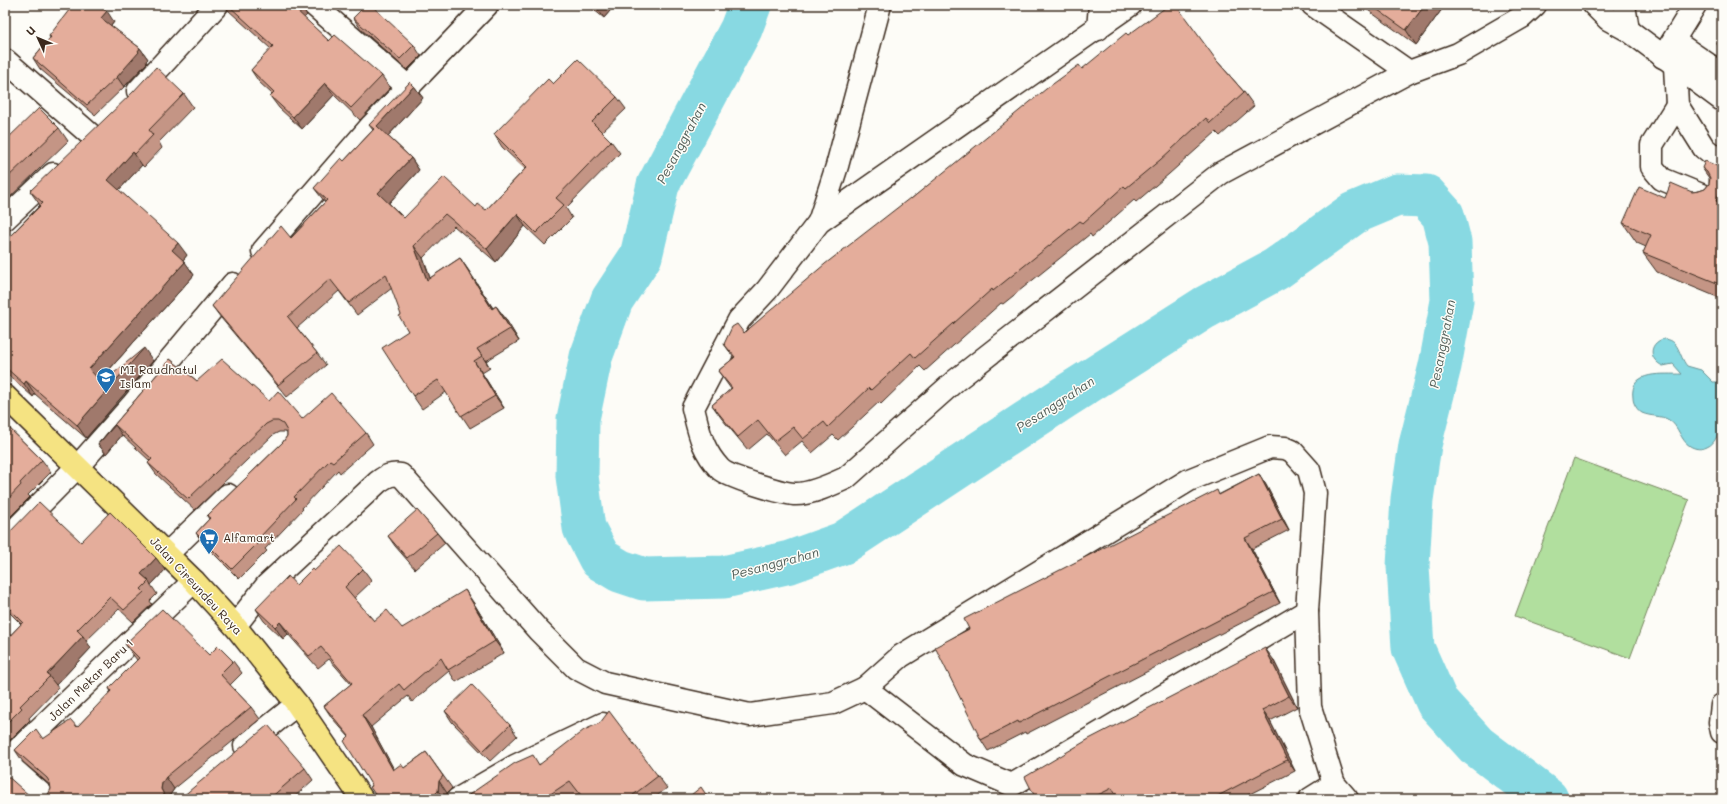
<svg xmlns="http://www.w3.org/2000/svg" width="1727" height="804" font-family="Mali,sans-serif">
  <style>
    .green { fill: #b1df9e; stroke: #76845e }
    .water { fill: #88d9e2; stroke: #699394 }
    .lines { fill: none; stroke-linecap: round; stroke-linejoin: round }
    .river { stroke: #88d9e2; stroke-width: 43 }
    .minor-casing { stroke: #3b2a1e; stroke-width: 25 }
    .major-casing { stroke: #3b2a1e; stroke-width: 25 }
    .minor { stroke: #fdfcf7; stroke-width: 22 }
    .major { stroke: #f5e382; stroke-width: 22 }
    .wall { fill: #c49585; stroke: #3b2a1e }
    .shaded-wall { fill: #a0796c; stroke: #3b2a1e }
    .building { fill: #e4ad9b; stroke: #3b2a1e }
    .labels { text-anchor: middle; stroke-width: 3; stroke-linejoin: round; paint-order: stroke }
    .poi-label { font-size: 12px; fill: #3b2a1e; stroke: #fdfcf7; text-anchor: start }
    .street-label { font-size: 12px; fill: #3b2a1e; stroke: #fdfcf7 }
    .water-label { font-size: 13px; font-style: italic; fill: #525f59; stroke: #fdfcf7 }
  </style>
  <rect width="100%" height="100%" fill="#fdfcf7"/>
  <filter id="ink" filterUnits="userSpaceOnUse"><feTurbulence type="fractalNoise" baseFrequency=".025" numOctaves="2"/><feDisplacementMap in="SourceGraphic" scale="8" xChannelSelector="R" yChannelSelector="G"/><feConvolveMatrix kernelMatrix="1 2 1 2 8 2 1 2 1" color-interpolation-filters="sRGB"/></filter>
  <g filter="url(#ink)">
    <polygon class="green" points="1574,458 1689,500 1630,658 1515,616"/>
    <path class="water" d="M1663,339C1680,339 1678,355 1687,366L1701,370L1713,382H1722C1722,399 1725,440 1707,447C1701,450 1695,449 1690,446C1680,440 1679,426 1669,420C1661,415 1651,417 1642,413C1637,410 1633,403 1633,398C1629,369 1664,375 1682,374L1673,364L1663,366C1649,360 1648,344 1663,339Z"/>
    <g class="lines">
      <polyline class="river" points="750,5 741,29 658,185 641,256 612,300 591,357 578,419 577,476 584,528 600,559 620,571 644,579 724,577 790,562 843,543 1063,398 1204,308 1276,269 1354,213 1397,195 1426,196 1443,215 1450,242 1452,301 1440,366 1420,445 1412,499 1408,566 1413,648 1437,702 1476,745 1547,799"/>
      <defs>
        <g id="minor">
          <polyline points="314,5 408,87"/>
          <path d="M1130,5L819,222L767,290L739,320L693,408C699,432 702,450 720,469C728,477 781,493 794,494C809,495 833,484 846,478L955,381L1221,173L1409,72L1458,54L1522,17L1535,5"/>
          <polyline points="1313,5 1409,72"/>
          <polyline points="1594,5 1608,19 1628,30 1722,100"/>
          <polyline points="1624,5 1628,30"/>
          <polyline points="1098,29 1100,5"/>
          <polyline points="1674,41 1722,74"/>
          <polyline points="1663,57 1695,5"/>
          <polyline points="5,60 92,136"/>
          <polyline points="1675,66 1677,105 1704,148 1722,163"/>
          <polyline points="138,91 217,5"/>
          <polyline points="1677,105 1652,145 1652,167 1662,179 1711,199"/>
          <polyline points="5,219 53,174"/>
          <polyline points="819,222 837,166 880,5"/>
          <polyline points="263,251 372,125 487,5"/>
          <polyline points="5,540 78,466 133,404 233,284"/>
          <polyline points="167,554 228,495"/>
          <path d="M235,626L267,585L378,482C386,476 392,473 401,475L539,631L576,668L605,683L750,715L833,703L865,688L901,656L1189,480L1270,447L1285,448L1292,451L1309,470L1315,493L1307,611L1310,707L1334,784L1347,799"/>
          <polyline points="865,688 965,765 1012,785 1307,611"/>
          <polyline points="1722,705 1720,722 1722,732"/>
          <polyline points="245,746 297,704"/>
          <polyline points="5,762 194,581"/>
          <polyline points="5,762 47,799"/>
          <polyline points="458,799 515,766 603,724"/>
          <polyline points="1310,799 1334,784"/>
        </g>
        <polyline id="major" points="5,396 194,581 235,626 297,704 362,799"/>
      </defs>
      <use href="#minor" class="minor-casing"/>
      <use href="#major" class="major-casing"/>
      <use href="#minor" class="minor"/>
      <use href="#major" class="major"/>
    </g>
    <g class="wall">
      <polygon points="225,5 300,5 307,15 304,18 329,41 382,76 390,88 360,120 334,95 302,129 279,108 270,96 272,94 259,82 251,70 271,49 228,10"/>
      <polygon points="588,5 615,5 604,18"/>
      <polygon points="1361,5 1445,5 1416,45"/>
      <polygon points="353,18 414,45 421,56 407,70 361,29"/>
      <polygon points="114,22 111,26 140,48 148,59 146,61 147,63 124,87 95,115 40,69 33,58 50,38 49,36"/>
      <polygon points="1128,35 1217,61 1244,92 1254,106 1220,136 1216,132 1169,174 1136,202 1134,200 1092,237 1090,234 1003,304 1001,303 925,371 920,366 881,404 879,402 838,440 833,435 812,453 802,441 785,455 767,434 748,450 722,419 712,405 731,389 718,371 734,358 724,344 744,333 911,199"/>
      <polygon points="1722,36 1722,50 1717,44"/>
      <polygon points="553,84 617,97 626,109 602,132 611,141 620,153 566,208 572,218 545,245 525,226 496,262 454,226 423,258 430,278 460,258 493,308 496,306 505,318 519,341 486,361 490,368 482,373 504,408 470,428 446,392 422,409 413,396 408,331 392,288 357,315 339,291 297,328 317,353 326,365 287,397 221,318 212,306 291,238 325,202 314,188 344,161 373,130 369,125 414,86 423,98 388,136 411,158 419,170 389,203 404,218 476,207 486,210 525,169 502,147 494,134"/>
      <polygon points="184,94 193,107 159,142 162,148 144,167 142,165 119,190 187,255 183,260 194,275 99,381 102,383 153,361 86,438 35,394 33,397 5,372 5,233 9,237 40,205 30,191"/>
      <polygon points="59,128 68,141 5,202 5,141"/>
      <polygon points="1702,168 1722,168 1722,299 1657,272 1643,253 1646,247 1637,243 1623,223 1665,198 1692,192 1699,191 1705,189 1709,184 1709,178"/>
      <polygon points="170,359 197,381 269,401 302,419 366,433 373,444 340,473 338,470 302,508 303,509 265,549 267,551 239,579 203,543 196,533 209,519 207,516 283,442 287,436 287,433 285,432 279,432 273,435 195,510 156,474 148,463 150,461 122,435 106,454 98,444"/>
      <polygon points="5,424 42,460 51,472 28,495 30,497 5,522"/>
      <polygon points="1259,474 1266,485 1289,530 1252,549 1280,603 1026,734 1025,732 988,751 981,740 969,629 1220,494"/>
      <polygon points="437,533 445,543 415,569 395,546 388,536"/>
      <polygon points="5,537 81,542 156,558 165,570 151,585 157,594 150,601 152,604 133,622 119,609 86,641 91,648 56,685 58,688 29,718 30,720 5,745 5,641 21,624 5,608"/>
      <polygon points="363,569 372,581 354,598 374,621 402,628 473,602 504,653 456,682 449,671 412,702 408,696 371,727 394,770 404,768 426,752 452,788 447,793 447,799 378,799 349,737 332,718 324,706 351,684 329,659 318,668 288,634 283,639 264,621 256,609 296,585 314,571"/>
      <polygon points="125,644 209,655 233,661 242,673 230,685 251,707 260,719 174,789 170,795 170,799 42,799 48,795 51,789 51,786 23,762 15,750 43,739 77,727 111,692 109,688 137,660"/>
      <polygon points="1273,659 1297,707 1270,721 1295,771 1240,799 1036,799"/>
      <polygon points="445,711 510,725 517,736 490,761 452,722"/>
      <polygon points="540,764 658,776 667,788 653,799 584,799 579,793 570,799 463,799"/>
      <polygon points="305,768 313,780 292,799 176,799"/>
    </g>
    <g class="shaded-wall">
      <polygon points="296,5 300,5 307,15 302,20 294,8"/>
      <polygon points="595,5 615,5 604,18"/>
      <polygon points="1425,5 1445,5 1416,45 1406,30"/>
      <polygon points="107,11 114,22 108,29 101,18"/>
      <polygon points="140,48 148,59 146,61 147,63 124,87 117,77"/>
      <polygon points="325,83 334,95 302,129 293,117"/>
      <polygon points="414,86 423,98 386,138 377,126"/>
      <polygon points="133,152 142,165 117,192 108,180"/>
      <polygon points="411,158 419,170 387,205 378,193"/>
      <polygon points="1722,186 1722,210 1716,201"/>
      <polygon points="517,214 525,226 496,262 487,249"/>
      <polygon points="178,243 187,255 181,263 172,250"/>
      <polygon points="414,246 423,258 435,292 427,280"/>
      <polygon points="460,258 469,271 501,321 492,309"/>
      <polygon points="185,262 194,275 98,382 89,369"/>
      <polygon points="496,306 505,318 519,341 510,329"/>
      <polygon points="144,348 153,361 86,438 77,425"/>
      <polygon points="477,349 486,361 490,368 482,356"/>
      <polygon points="474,361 482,373 504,408 495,396"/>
      <polygon points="26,381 35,394 33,397 24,384"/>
      <polygon points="115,425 122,435 106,454 98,444"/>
      <polygon points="1259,474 1266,485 1289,530 1282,519"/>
      <polygon points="1245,538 1252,549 1280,603 1273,592"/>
      <polygon points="156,558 165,570 151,585 149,581 141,574"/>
      <polygon points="465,590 473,602 504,653 495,641"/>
      <polygon points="280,622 288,634 283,639 275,627"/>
      <polygon points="83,636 91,648 56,685 47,674"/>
      <polygon points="1265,648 1273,659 1297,707 1289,696"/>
      <polygon points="1262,710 1270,721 1295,771 1287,760"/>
      <polygon points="362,715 371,727 401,782 393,770"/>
      <polygon points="166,777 174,789 170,795 170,799 164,795 161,789 162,783"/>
      <polygon points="439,781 447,793 447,799 444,799 438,791"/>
    </g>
    <g class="building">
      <polygon points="73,5 99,5 107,11 101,18 140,48 138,51 139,52 117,77 87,105 33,58 51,37 49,36"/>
      <polygon points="228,5 296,5 294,8 329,41 335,35 382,76 351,108 325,83 293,117 270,96 274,92 251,70 273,46"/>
      <polygon points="366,5 371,5 414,45 400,59 353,18"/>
      <polygon points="1169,5 1176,5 1217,61 1244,92 1210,123 1206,118 1160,160 1126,188 1124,186 1083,223 1080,221 993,291 992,289 915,358 911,353 871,390 869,388 828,427 824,422 803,439 793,427 775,441 758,420 738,437 712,405 732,388 718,371 735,357 724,344 732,327 737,324 744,333 825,264 910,198 911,199 1046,89 1079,65 1082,69 1126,33 1128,35"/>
      <polygon points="1371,5 1425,5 1406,30"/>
      <polygon points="1722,36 1722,47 1717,44"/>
      <polygon points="578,59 617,97 592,122 611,141 556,198 564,205 536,233 517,214 487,249 445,214 414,246 427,280 460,258 492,309 496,306 510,329 477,349 482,356 474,361 495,396 461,416 438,380 413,396 382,348 408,331 399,316 401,315 386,274 349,303 330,279 288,317 317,353 278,385 212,306 281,226 291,238 327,200 314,188 341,158 344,161 374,129 369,125 410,82 414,86 377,126 411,158 378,193 404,218 444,177 476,207 478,204 486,210 527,167 494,134 548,79 553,84"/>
      <polygon points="156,67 184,94 149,130 153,135 135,154 133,152 108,180 178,243 172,250 185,262 89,369 102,383 144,348 77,425 26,381 24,384 5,367 5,233 9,237 43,203 30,191 133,92"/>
      <polygon points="39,108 59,128 5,180 5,141"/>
      <polygon points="1705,161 1722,168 1722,186 1716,201 1722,204 1722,285 1643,253 1651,235 1623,223 1639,187 1665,198 1671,183 1692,192 1699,191 1705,189 1709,184 1710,178 1707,172 1702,168"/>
      <polygon points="170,359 197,381 222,359 269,401 278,391 302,419 331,393 366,433 333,462 330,460 294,497 296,499 258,539 260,541 232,569 196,533 210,518 207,516 283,442 287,436 287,431 283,424 278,421 272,421 266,424 188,499 148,463 152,459 115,425 98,444"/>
      <polygon points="5,424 42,460 20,483 21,485 5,502"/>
      <polygon points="1259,474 1282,519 1245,538 1273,592 1019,723 1018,721 981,740 935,647 969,629 964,619 1217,490 1219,495"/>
      <polygon points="39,502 81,542 110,512 156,558 141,574 149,581 141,589 144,592 124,610 110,597 77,630 83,636 47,674 50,676 20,706 22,708 5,725 5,641 23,622 5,604 5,537"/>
      <polygon points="417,510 437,533 407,558 388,536"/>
      <polygon points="341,546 363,569 345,587 374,621 387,610 402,628 465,590 495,641 448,670 441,658 404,690 399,684 362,715 393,770 401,764 404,768 426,752 443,776 439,781 438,791 430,799 378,799 370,787 372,786 344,741 349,736 324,706 352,683 321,647 309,656 280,622 275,627 256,609 288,576 296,585 312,569 314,571"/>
      <polygon points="162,609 209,655 218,646 233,661 220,674 251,707 166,777 162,783 161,789 164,795 170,799 174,799 37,799 42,799 48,795 51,789 50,783 47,778 15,750 36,729 43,739 71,720 77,727 111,691 109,688 139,658 125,644"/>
      <polygon points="1265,648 1289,696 1262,710 1287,760 1212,799 1118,799 1112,788 1090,799 1036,799 1025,777 1089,739"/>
      <polygon points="472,685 510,725 483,751 445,711"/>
      <polygon points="609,711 658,776 628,799 584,799 570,781 543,799 463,799 515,763 533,755 539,765 584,730 600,723"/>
      <polygon points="268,725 305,768 269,799 176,799 182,797"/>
      <polygon points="5,774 31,797 36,799 5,799 5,788 6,787 5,786"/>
      <polygon points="701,787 709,799 686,799"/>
    </g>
  </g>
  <defs>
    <symbol id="school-pin" viewBox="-11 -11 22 30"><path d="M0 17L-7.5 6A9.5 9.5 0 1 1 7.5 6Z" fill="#1f6fb2" stroke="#fdfcf7"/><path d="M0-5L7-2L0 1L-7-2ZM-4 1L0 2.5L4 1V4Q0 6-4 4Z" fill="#fff"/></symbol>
    <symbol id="supermarket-pin" viewBox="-11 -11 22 30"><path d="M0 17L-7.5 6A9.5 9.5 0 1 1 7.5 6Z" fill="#1f6fb2" stroke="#fdfcf7"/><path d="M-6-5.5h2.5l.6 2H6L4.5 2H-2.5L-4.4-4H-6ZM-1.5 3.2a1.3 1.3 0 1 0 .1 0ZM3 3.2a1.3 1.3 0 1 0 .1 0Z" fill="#fff"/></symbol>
  </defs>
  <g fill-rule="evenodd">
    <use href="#school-pin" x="95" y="366" width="22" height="30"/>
    <use href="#supermarket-pin" x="198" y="527" width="22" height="30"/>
  </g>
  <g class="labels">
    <g class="poi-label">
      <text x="120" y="374">MI Raudhatul<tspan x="120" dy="14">Islam</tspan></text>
      <text x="223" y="542">Alfamart</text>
    </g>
    <g class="street-label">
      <text transform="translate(196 586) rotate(47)" y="4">Jalan Cireundeu Raya</text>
      <text transform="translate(91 680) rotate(-44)" y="4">Jalan Mekar Baru 1</text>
    </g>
    <g class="water-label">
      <text transform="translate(681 143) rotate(-62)" y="5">Pesanggrahan</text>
      <text transform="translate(1442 344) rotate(-79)" y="5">Pesanggrahan</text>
      <text transform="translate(1055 404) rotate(-33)" y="5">Pesanggrahan</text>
      <text transform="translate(775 563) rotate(-15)" y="5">Pesanggrahan</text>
    </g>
  </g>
  <rect width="1727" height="804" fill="none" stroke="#fdfcf7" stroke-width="20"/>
  <rect x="10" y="10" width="1707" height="784" fill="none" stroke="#3b2a1e" stroke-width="1.5" filter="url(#ink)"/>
  <g transform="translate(38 38) rotate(314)" stroke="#fdfcf7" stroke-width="3" paint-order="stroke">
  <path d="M0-3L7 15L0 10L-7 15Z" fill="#3b2a1e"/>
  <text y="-6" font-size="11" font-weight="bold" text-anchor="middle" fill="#3b2a1e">U</text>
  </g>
</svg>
